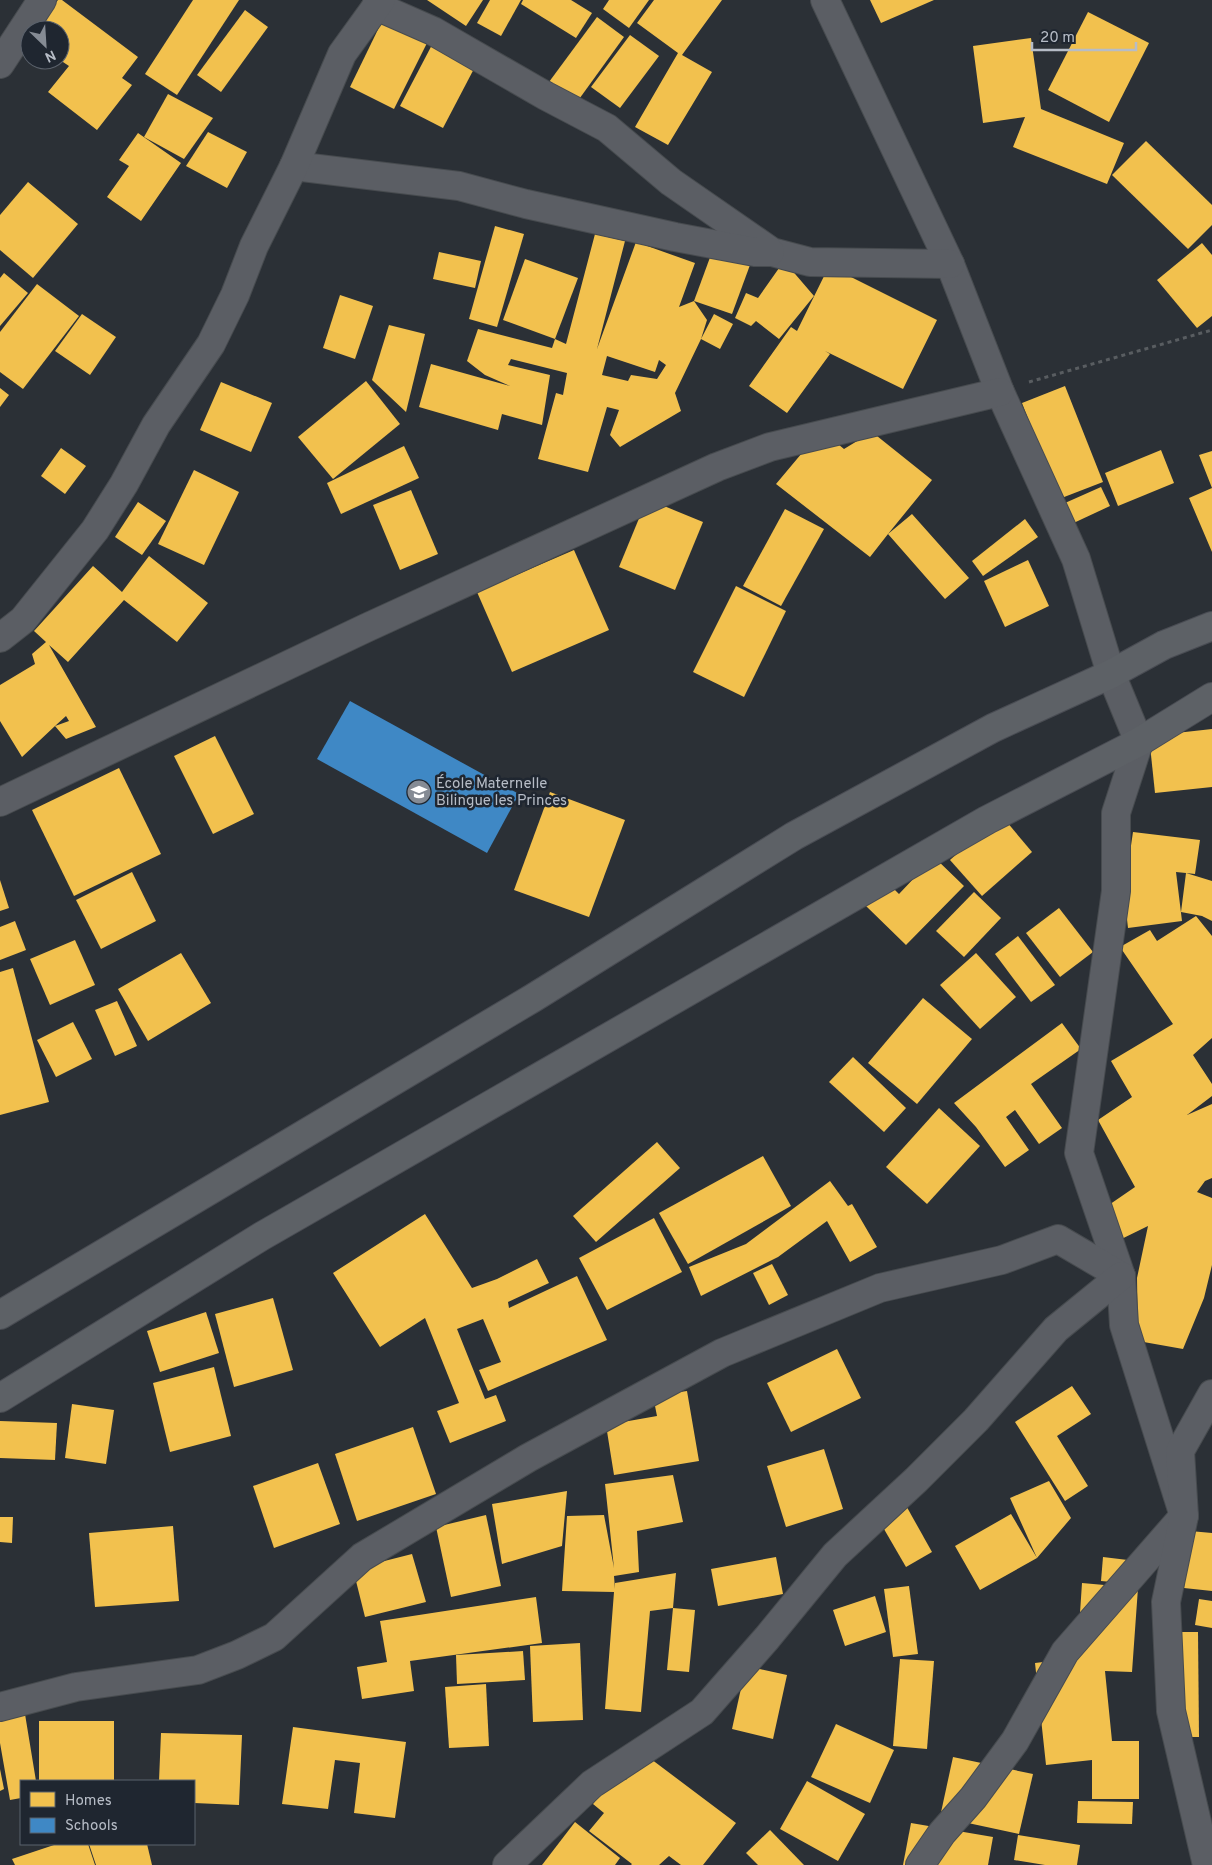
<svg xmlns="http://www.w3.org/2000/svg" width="1212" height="1865" font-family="Overpass,sans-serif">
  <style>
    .homes { fill: #f2c14e; fill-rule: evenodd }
    .schools { fill: #3f88c5 }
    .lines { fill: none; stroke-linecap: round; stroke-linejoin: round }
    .street-casing { stroke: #474b4f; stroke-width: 30 }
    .primary-casing { stroke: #494c53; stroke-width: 30 }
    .path { stroke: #595d61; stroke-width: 3; stroke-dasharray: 4 4; stroke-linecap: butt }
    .street { stroke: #5b5e64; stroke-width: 28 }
    .primary { stroke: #5d6166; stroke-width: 28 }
    .labels { text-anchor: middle; stroke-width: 5; stroke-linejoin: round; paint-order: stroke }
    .poi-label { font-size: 15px; fill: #b6bcc6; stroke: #1f2630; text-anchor: start }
  </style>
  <rect width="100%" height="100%" fill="#2b3036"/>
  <g class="homes">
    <polygon points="58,0 62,0 138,57 122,78 132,85 97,130 48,92 69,66 60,60 60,30 35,30"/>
    <polygon points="193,0 239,0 177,95 145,74"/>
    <polygon points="427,0 483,0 466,26"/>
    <polygon points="490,0 521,0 501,36 477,23"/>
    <polygon points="523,0 571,0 592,13 576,38 521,4"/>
    <polygon points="609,0 649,0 629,28 603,9"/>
    <polygon points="654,0 722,0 682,55 712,72 668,145 635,127 678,53 637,23"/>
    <polygon points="870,0 934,0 881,23"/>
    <polygon points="245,10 268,27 221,92 197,75"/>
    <polygon points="1088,12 1149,43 1109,122 1048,90"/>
    <polygon points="386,13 431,35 394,109 350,87"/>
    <polygon points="597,17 624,37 577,102 549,82"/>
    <polygon points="630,35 659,56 620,108 591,87"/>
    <polygon points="1031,38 1041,109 1124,143 1107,184 1013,147 1025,117 983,123 973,46"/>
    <polygon points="434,41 477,63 443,128 400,106"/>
    <polygon points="168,94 213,118 184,159 144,137"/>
    <polygon points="208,132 247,152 227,188 186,166"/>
    <polygon points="138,133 181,163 141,221 107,197 129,166 119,160"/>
    <polygon points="1146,141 1212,205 1212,225 1188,249 1112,175"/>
    <polygon points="28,182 78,224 33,278 0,250 0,215"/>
    <polygon points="495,226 524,234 497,327 469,319"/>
    <path d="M595,234L625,241L597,349L636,242L695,263L679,307L694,301L707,320L701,339L714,314L733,324L720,349L701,339L675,393L681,411L620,447L610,435L619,410L607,407L588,472L538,459L556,393L563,395L567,373L511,359L508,365L550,375L542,425L502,414L498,430L419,407L431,364L510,386L485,375L467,361L478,329L552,348L555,339L566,344ZM607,356L655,372L659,360L666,365L657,379L631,375L628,381L602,375Z"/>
    <polygon points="1202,243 1212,255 1212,316 1197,328 1157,280"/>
    <polygon points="439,252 481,261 475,288 433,279"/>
    <polygon points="712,252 750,265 732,314 694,301"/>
    <polygon points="525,259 578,278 555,339 503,320"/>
    <polygon points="784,261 814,296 779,339 756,321 751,326 735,318 746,293 758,298"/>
    <polygon points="829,266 937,320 903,389 825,351 830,354 787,413 749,386 791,327 797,331"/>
    <polygon points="4,273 28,293 0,326 0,278"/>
    <polygon points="37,284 79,316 23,389 0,372 0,332"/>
    <polygon points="340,295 373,306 355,359 323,348"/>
    <polygon points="82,314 116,337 90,375 55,351"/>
    <polygon points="389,325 425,334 406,412 372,380"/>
    <polygon points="366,381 400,424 333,479 298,437"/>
    <polygon points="221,382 272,403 251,452 200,430"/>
    <polygon points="1065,386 1103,482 1059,499 1022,403"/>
    <polygon points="0,388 9,395 0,407"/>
    <polygon points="872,432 932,480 888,534 912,514 969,578 945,599 888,534 870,557 776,484 802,453 833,440 844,449"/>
    <polygon points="404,446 419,478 341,514 327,483"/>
    <polygon points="61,448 86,466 65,494 41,476"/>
    <polygon points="1161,450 1174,483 1118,506 1105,473"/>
    <polygon points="1212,451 1212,552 1189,498 1212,488 1199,455"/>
    <polygon points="194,470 239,492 204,565 158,544"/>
    <polygon points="1101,487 1110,506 1065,527 1056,507"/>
    <polygon points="411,490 438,554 400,570 373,505"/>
    <polygon points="647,499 703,522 675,590 619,567"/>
    <polygon points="138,502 166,521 142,555 115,537"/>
    <polygon points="785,509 824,529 781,606 743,586"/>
    <polygon points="1025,519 1038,537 983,576 972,561"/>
    <polygon points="574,550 609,630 512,672 477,592"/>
    <path d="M149,556L208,603L177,642L124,600L68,662L49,645L96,727L66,739L55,726L22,757L0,721V685L35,664L32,654L46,642L34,631L93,566L122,592ZM66,716L69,721L55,726Z"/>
    <polygon points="1028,560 1049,606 1005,627 984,581"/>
    <polygon points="736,586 786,611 744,697 693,672"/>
    <polygon points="1212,729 1212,787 1155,793 1149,736"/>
    <polygon points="215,736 254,814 213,834 174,756"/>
    <polygon points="119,768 161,854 74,896 32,810"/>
    <polygon points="550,792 625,820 589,917 514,890"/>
    <polygon points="1001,815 1032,852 982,896 950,860"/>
    <polygon points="1133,832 1200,840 1195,874 1186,873 1212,881 1212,921 1202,916 1181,912 1186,873 1176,872 1182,921 1128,928 1121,866 1128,866"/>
    <polygon points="934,857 964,886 906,945 866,906 888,883 899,894"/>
    <polygon points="132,872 156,921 101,949 76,900"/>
    <polygon points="0,880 9,908 0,911"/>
    <polygon points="974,892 1001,918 964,957 936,931"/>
    <polygon points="1059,908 1093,952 1060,977 1026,933"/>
    <polygon points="1196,916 1212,936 1212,1038 1193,1055 1212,1084 1212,1096 1187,1115 1212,1104 1212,1178 1205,1181 1197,1192 1212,1198 1212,1265 1204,1298 1183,1349 1138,1341 1137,1278 1148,1226 1101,1249 1103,1209 1135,1187 1098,1120 1132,1097 1111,1061 1173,1024 1120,947 1150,930 1157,941"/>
    <polygon points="15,921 26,950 0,960 0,927"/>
    <polygon points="1018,936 1055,985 1031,1002 995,954"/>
    <polygon points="75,940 95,985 50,1005 30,959"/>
    <polygon points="181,953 211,1003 148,1041 118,989"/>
    <polygon points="976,953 1016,997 980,1029 940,985"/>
    <polygon points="13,968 49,1102 0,1115 0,972"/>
    <polygon points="923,998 972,1039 917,1104 868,1063"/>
    <polygon points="117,1001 137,1046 115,1056 95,1010"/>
    <polygon points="73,1022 92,1059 56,1077 37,1040"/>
    <polygon points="1062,1023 1081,1049 1031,1084 1062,1128 1039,1144 1015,1110 1006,1117 1029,1150 1005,1167 976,1127 954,1103"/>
    <polygon points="853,1057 906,1108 884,1132 829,1082"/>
    <polygon points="939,1108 980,1146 927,1204 886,1167"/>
    <polygon points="657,1142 680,1168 596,1242 573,1216"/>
    <polygon points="763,1156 791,1206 688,1264 659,1213"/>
    <polygon points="830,1181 848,1206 852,1204 877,1247 850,1262 827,1221 778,1257 701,1296 689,1267 746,1244"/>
    <polygon points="425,1214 472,1288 497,1279 537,1259 549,1283 508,1302 509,1308 577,1276 607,1340 488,1391 479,1370 501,1362 483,1319 457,1329 485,1399 496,1395 506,1421 450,1443 437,1411 459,1403 425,1318 380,1347 333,1273"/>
    <polygon points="654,1218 682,1272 607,1310 579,1258"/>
    <polygon points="772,1264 788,1295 769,1305 753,1273"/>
    <polygon points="273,1298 293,1370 234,1387 215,1314"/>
    <polygon points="206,1312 219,1353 160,1372 147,1331"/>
    <polygon points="837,1349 861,1398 791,1432 767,1383"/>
    <polygon points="214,1367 231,1436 170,1452 153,1383"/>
    <polygon points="1072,1386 1091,1414 1057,1436 1088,1486 1065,1501 1015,1422"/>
    <polygon points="687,1391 699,1461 614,1475 606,1425 657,1416 653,1396"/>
    <polygon points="72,1404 114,1410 106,1464 65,1458"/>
    <polygon points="0,1421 57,1423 55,1460 0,1458"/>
    <polygon points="413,1427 436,1494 357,1521 335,1454"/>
    <polygon points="824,1449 843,1509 786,1527 767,1466"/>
    <polygon points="318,1463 340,1524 274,1548 253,1486"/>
    <polygon points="673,1475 683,1522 637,1531 639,1572 614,1576 615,1589 615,1583 676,1573 673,1608 650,1611 641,1712 605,1709 614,1592 562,1591 567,1516 604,1515 614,1568 605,1484"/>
    <polygon points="1049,1481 1071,1518 1037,1558 980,1590 955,1546 1011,1514 1037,1558 1010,1498"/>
    <polygon points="567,1491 562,1546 502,1564 492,1504"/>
    <polygon points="904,1502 932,1552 906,1567 877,1517"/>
    <polygon points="486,1515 501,1586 451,1597 436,1527"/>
    <polygon points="0,1517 13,1517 12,1543 0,1542"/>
    <polygon points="173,1526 179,1601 95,1607 89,1533"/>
    <polygon points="1190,1531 1212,1533 1212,1591 1184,1588"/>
    <polygon points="412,1554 426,1602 365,1617 353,1569"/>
    <polygon points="776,1557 783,1594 718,1606 711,1569"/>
    <polygon points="1103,1557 1136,1561 1133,1584 1101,1581"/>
    <polygon points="1082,1583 1138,1588 1132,1672 1105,1671 1112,1741 1139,1741 1139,1799 1092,1799 1092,1760 1046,1765 1035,1663 1077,1658"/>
    <polygon points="909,1586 918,1654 893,1657 884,1589"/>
    <polygon points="875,1596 886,1632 845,1646 833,1610"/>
    <polygon points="536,1597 542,1643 410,1661 414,1691 362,1699 357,1667 387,1662 380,1621"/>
    <polygon points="1199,1599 1212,1601 1212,1628 1195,1625"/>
    <polygon points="673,1608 695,1610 689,1672 667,1670"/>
    <polygon points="1174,1632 1198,1632 1199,1737 1175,1737"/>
    <polygon points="580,1643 583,1720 533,1722 530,1646"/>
    <polygon points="523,1651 525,1680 457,1684 456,1655"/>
    <polygon points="900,1659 934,1661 927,1749 893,1746"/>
    <polygon points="746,1666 787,1675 773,1739 732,1729"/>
    <polygon points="486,1684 489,1746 449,1748 445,1687"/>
    <polygon points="24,1708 36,1781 21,1781 21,1798 10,1800 0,1743 0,1712"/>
    <rect x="39" y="1721" width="75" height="60"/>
    <polygon points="836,1724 894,1750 870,1803 811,1777"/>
    <polygon points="293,1727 406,1742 395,1818 354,1813 360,1763 335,1760 328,1809 282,1804"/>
    <polygon points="161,1733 242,1735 239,1805 194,1803 194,1781 159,1781"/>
    <polygon points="643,1753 736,1823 703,1865 681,1865 669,1856 659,1865 631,1865 632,1864 589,1831 604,1813 593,1804 617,1773 626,1780"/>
    <polygon points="953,1757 1033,1774 1019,1834 940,1817"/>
    <polygon points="0,1769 4,1789 0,1791"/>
    <polygon points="807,1781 865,1814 838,1861 780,1829"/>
    <polygon points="1078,1801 1133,1802 1132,1824 1077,1823"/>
    <polygon points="575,1822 620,1858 615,1865 542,1865"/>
    <polygon points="911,1823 993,1837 988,1865 903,1865"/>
    <polygon points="770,1830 804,1865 758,1865 746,1853"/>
    <polygon points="1018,1835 1080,1845 1077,1865 1045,1865 1014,1860"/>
    <polygon points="57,1844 88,1844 95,1865 15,1865 12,1859"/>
    <polygon points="89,1844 147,1844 152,1865 96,1865"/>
  </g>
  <polygon class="schools" points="350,701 519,794 487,853 317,759"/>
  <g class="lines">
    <defs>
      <g id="street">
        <polyline points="825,0 950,264 1000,392 1076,559 1111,674 1139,742 1116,813 1116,891 1079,1153 1121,1276 1124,1325 1184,1516"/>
        <polyline points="376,6 433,31 546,96 607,128 671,182 772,252 810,262 950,264"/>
        <polyline points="0,64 42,0"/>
        <polyline points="294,166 459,186 526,204 675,237 755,252 770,252"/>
        <polyline points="0,638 23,620 95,530 124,484 156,425 211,344 235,295 254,246 294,166 342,54 381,0"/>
        <polyline points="0,802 366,628 717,467 770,447 1000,392"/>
        <polyline points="0,1707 76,1687 198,1670 237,1655 274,1637 362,1557 528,1458 722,1353 880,1288 1002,1260 1058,1239 1121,1276"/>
        <polyline points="507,1865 592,1784 702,1712 767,1638 835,1555 916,1480 976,1420 1056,1329 1121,1276"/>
        <polyline points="920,1865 942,1833 973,1798 1015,1741 1065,1652 1183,1517"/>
        <polyline points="1207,1865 1171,1711 1166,1602 1184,1516 1180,1451 1212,1394"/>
      </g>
      <g id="primary">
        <polyline points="0,1315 533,998 794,836 993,728 1111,674 1164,645 1212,626"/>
        <polyline points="0,1398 262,1236 987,820 1139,742 1212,697"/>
      </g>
    </defs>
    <use href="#street" class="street-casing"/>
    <use href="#primary" class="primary-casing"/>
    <polyline class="path" points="1029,382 1212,330"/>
    <use href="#street" class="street"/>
    <use href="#primary" class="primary"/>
  </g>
  <defs>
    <symbol id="school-disc" viewBox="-11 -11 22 22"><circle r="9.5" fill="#858b94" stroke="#1f2630"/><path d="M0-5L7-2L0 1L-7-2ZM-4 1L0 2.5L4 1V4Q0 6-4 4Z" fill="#fff"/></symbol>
  </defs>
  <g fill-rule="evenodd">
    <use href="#school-disc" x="405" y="778" width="28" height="28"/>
  </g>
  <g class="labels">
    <g class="poi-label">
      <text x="436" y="788">École Maternelle<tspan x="436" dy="17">Bilingue les Princes</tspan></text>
    </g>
  </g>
  <rect x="20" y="1780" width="175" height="65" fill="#1f2630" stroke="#5b626c"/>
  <rect x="30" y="1792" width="25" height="15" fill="#f2c14e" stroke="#5b626c"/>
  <text x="65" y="1805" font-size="15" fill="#b6bcc6">Homes</text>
  <rect x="30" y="1818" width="25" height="15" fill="#3f88c5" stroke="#5b626c"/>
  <text x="65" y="1830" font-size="15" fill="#b6bcc6">Schools</text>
  <g transform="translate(45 45) rotate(155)"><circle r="24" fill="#1f2630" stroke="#5b626c"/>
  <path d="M0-4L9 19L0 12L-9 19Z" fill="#858b94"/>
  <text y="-8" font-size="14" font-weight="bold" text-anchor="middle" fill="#b6bcc6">N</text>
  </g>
  <path d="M1032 42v8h104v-8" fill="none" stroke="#b6bcc6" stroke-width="2.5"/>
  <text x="1040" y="42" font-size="15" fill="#b6bcc6" stroke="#1f2630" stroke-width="4" paint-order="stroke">20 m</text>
</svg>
